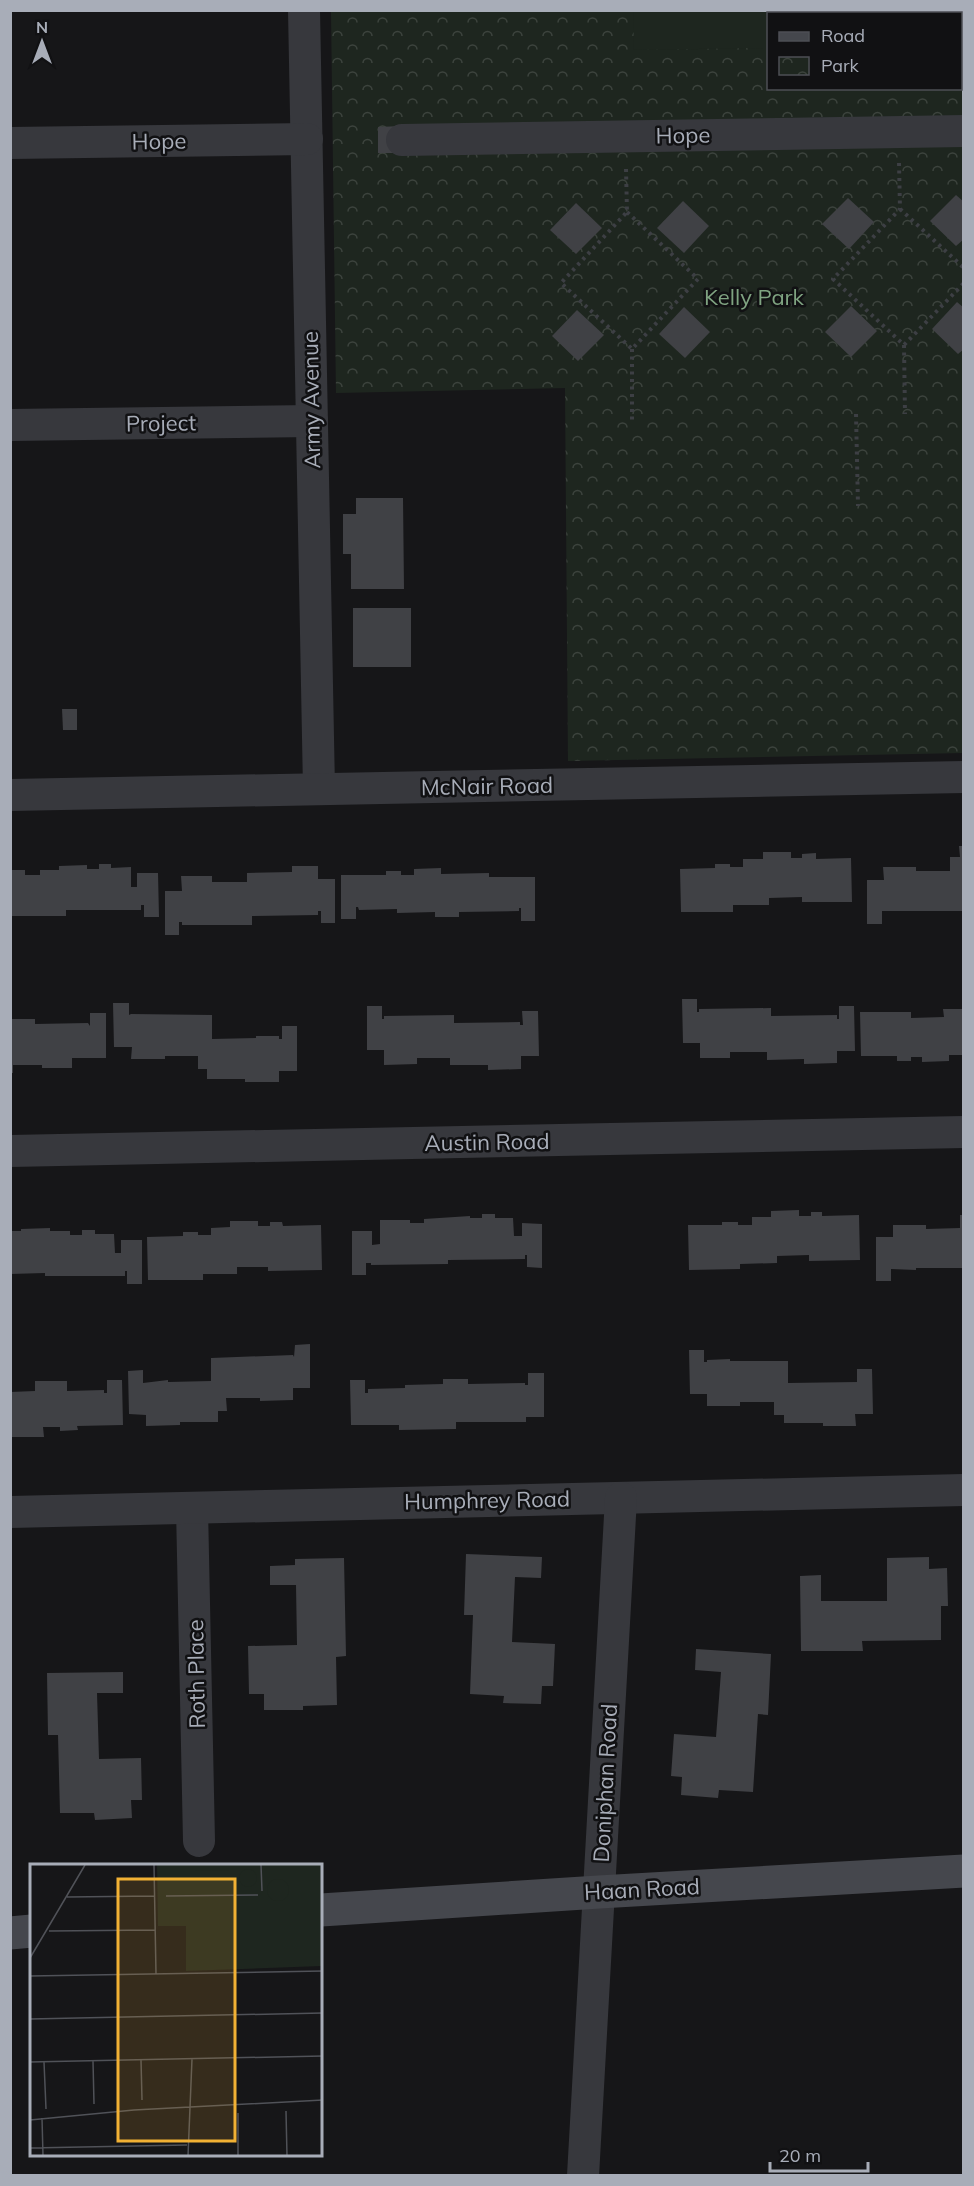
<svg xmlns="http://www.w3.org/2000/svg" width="974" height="2186" font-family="Mulish,sans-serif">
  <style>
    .park { fill: url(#park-crowns); fill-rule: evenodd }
    .pitch { fill: #1e261f }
    .building { fill: #404145 }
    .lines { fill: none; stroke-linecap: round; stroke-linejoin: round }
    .path { stroke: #3d3f44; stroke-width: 4; stroke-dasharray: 3 4.5; stroke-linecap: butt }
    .street { stroke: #37383d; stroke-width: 32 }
    .secondary { stroke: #45474d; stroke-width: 33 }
    .labels { text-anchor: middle; stroke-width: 5; stroke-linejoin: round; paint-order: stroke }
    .street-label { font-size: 22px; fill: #a8adb8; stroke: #111113 }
    .park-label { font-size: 22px; fill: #7fa381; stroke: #111113 }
    .inset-road { fill: none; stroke: #505258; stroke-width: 1.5 }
    .view { fill: #f2b134; fill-opacity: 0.15; stroke: #f2b134; stroke-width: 3 }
    .inset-edge { fill: none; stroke: #a8adb8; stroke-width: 3 }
  </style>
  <defs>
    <pattern id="park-crowns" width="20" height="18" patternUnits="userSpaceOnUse" patternTransform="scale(1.5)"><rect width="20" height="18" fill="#1e261f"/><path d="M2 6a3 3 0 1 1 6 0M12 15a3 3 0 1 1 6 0" fill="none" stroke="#3c433d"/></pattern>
  </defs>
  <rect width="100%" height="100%" fill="#161618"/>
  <path class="park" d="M331,11H963V753L568,761L565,388L336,393ZM768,14H960V88H768Z"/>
  <polygon class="pitch" points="931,11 931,14 768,14 768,48 634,50 633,11"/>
  <g class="building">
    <polygon points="402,126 402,153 378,153 378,127"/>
    <polygon points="956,195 964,202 964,239 956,246 930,221"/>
    <polygon points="848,198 874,222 849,249 822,224"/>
    <polygon points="683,201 709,226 684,253 657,228"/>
    <polygon points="576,203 602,228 576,254 550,230"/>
    <polygon points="957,302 964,308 964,349 958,354 932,329"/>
    <polygon points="851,306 877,331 851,357 825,332"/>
    <polygon points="684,307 710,332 685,358 659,334"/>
    <polygon points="577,310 604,335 578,361 552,336"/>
    <polygon points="356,498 403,498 404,589 351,589 351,554 343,554 343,514 356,514"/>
    <rect x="353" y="608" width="58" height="59"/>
    <polygon points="62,709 77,709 77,730 63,730"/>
    <polygon points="959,846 964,846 964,911 882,911 882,924 867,924 867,880 884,880 883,867 916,867 916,871 950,871 950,857 960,857"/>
    <polygon points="763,852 791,852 791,858 802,858 802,854 816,853 816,859 851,858 852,902 802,902 802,897 769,898 769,905 733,905 733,912 681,912 680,869 715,868 715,864 730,864 730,867 743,867 743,859 763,859"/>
    <polygon points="99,864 111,864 111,868 131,867 131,887 137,887 137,873 158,873 159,917 144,917 144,905 141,905 141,910 66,910 66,916 10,916 10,870 25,870 25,875 40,875 40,870 59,870 59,866 87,865 87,869 99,869"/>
    <polygon points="292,866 318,866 318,879 335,879 335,923 321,923 321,911 318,911 318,915 252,916 252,925 182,925 182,922 179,922 179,935 165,935 165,891 182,891 181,876 212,876 212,882 247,882 247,873 292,872"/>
    <polygon points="441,868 441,874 489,873 489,877 535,877 535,921 521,921 521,908 519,908 519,911 459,912 459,917 435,917 435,912 397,913 397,909 359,910 358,907 356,907 356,919 341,919 341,875 386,875 386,871 401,871 401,875 414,875 414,869"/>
    <polygon points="682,999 697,999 697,1012 699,1012 699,1009 771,1008 771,1016 837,1015 837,1019 839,1019 839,1006 854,1006 855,1051 837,1051 837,1063 804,1064 804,1059 767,1060 767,1052 730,1052 730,1058 700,1058 700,1043 683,1043"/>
    <polygon points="113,1003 129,1003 129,1015 131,1014 212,1015 212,1039 256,1038 256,1036 279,1036 279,1039 282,1039 282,1026 297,1026 297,1071 279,1071 279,1082 245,1082 245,1079 207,1079 207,1069 198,1069 198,1056 165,1056 165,1059 131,1059 132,1047 114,1047"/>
    <polygon points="367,1006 382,1006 382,1019 384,1019 384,1016 454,1015 454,1023 520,1022 520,1025 523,1025 522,1011 538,1011 539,1056 521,1056 521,1069 488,1070 488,1065 450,1065 450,1058 417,1058 417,1064 384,1065 384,1050 367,1050"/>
    <polygon points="943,1009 964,1009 964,1055 949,1055 949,1061 922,1062 922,1057 911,1057 911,1061 897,1061 897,1056 861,1056 860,1012 911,1012 911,1018 944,1017"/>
    <polygon points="90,1013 106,1013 106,1058 72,1058 72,1068 42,1068 42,1065 13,1065 13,1073 10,1073 10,1019 35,1019 35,1024 88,1023 90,1026"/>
    <polygon points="799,1210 799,1216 811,1216 811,1212 822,1212 822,1216 859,1215 860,1260 809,1261 809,1255 777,1256 777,1263 740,1264 740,1269 689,1270 688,1225 722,1225 722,1222 738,1222 738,1225 752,1225 752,1217 771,1217 771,1211"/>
    <polygon points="482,1214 495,1214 495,1218 513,1218 514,1236 522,1236 522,1223 542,1224 542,1268 527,1267 527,1255 525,1255 525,1259 448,1260 448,1264 371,1265 371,1263 366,1263 366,1275 352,1275 352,1231 372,1231 372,1245 380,1244 380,1220 410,1220 410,1223 424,1223 424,1219 470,1216 470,1218 482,1218"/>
    <polygon points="960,1215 964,1215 964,1268 916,1268 916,1270 891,1269 891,1281 876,1281 876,1237 893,1237 893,1225 926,1225 926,1229 960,1228"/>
    <polygon points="230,1221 258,1221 258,1226 270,1226 270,1222 282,1222 283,1226 321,1225 322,1270 268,1271 268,1267 237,1267 237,1274 203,1274 203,1280 148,1280 147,1237 183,1236 183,1232 198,1232 198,1235 211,1235 211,1228 230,1227"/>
    <polygon points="50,1228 50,1231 70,1231 70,1235 82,1235 82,1230 95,1230 95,1234 114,1234 115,1253 121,1253 121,1240 142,1240 142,1284 127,1284 127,1271 125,1271 125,1276 45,1276 45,1273 10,1274 10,1231 21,1231 21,1229"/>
    <polygon points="310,1344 310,1388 293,1388 293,1400 260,1401 260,1398 226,1398 227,1411 218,1411 218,1422 180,1422 180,1425 146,1426 146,1415 129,1414 128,1371 143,1370 143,1383 168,1380 168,1382 211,1381 211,1358 293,1355 294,1357 295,1345"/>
    <polygon points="689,1350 704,1350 704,1362 707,1362 707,1360 730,1359 730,1361 788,1361 788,1383 857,1382 857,1369 872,1369 873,1414 855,1414 856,1426 823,1426 823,1423 784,1423 784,1415 774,1415 774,1402 740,1402 740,1406 707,1406 707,1394 690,1394"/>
    <polygon points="528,1373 544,1373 544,1417 526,1417 526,1422 456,1422 456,1429 399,1430 399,1425 351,1425 350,1380 365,1380 365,1393 368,1393 368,1389 405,1388 405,1385 443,1384 443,1379 468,1379 468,1384 525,1383 525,1385 528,1385"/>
    <polygon points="107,1380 122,1380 123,1425 77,1426 78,1430 60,1431 60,1427 43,1427 44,1437 11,1437 10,1392 35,1391 35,1381 67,1381 67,1391 104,1390 104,1393 107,1393"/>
    <polygon points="466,1554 542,1557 541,1578 515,1577 512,1642 555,1644 553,1686 542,1686 541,1704 503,1703 504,1696 470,1694 473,1615 464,1615"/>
    <polygon points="929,1557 929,1569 947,1568 948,1606 941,1606 941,1640 862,1641 863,1651 801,1651 800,1576 821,1575 821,1601 887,1601 887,1558"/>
    <polygon points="344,1558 346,1656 336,1657 337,1705 303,1706 303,1710 264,1710 264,1694 249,1694 248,1646 297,1645 296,1585 270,1585 270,1566 295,1565 295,1559"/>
    <polygon points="696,1649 771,1654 768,1715 758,1714 753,1792 719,1790 718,1798 681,1795 682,1777 671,1776 674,1734 716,1737 721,1672 695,1670"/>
    <polygon points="123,1672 123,1693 97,1693 99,1759 141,1758 142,1800 131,1800 132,1818 95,1820 94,1813 60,1813 58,1735 48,1735 47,1673"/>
  </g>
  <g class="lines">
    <g class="path">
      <polyline points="899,163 900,209 833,279 904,345 964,283"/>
      <polyline points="626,169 627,212 561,283 632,349 698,279 627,212"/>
      <polyline points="900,209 964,268"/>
      <polyline points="904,345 905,414"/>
      <polyline points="632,349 632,420"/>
      <polyline points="856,414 858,506"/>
    </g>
    <g class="street">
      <polyline points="304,10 319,789"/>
      <polyline points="402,140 964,131"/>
      <polyline points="10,143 307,139"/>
      <polyline points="10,425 312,421"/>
      <polyline points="10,795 964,777"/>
      <polyline points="10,1151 964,1132"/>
      <polyline points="192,1508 199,1841"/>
      <polyline points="10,1512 964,1490"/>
      <polyline points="583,2176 621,1498"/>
    </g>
    <g class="secondary">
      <polyline points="321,1910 599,1892 964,1871"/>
      <polyline points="10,1933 32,1931"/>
    </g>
  </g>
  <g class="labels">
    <g class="street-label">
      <text transform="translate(683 135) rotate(-1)" y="8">Hope</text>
      <text transform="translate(159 141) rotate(-1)" y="8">Hope</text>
      <text transform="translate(311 400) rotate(-91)" y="8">Army Avenue</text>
      <text transform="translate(161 423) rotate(-1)" y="8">Project</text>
      <text transform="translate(487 786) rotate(-1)" y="8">McNair Road</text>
      <text transform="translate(487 1142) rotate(-1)" y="8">Austin Road</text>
      <text transform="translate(487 1500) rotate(-1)" y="8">Humphrey Road</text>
      <text transform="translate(196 1674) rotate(-91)" y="8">Roth Place</text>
      <text transform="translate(605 1783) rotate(-87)" y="8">Doniphan Road</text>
      <text transform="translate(642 1889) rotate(-3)" y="8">Haan Road</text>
    </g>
    <g class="park-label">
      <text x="754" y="305">Kelly Park</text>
    </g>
  </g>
  <g transform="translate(30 1864)">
    <rect width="292" height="292" fill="#161618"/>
    <path d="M127,1H292V102L156,107V62H128Z" fill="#1e261f"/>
    <path d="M209 14a9 9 0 1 1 18 0a9 9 0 1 1-18 0ZM199,6V21H164V7ZM237 26a11 11 0 1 1 22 0a11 11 0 1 1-22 0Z" fill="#1e261f"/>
    <path class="inset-road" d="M124,1L126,110M231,1L232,27M136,32L228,31M37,33L125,32M19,67L125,66M0,94L55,1M0,112L293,107M0,155L293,149M111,196L112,236M63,197L64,240M0,198L293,192M14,198L16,245M256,247L257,292M208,249V292M12,254L13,292M0,256L104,246L293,236M0,284L157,281M158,292L162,195"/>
    <path class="view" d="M88,15H205V277H88Z"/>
    <rect width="292" height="292" class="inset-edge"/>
  </g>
  <rect width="974" height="2186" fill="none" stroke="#a8adb8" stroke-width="24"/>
  <rect x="767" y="12" width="195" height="78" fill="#111113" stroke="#4d4f55" stroke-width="1.5"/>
  <rect x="779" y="32" width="30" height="9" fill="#45474d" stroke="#4d4f55" stroke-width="1.5"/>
  <text x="821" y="42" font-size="18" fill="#a8adb8">Road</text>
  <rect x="779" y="57" width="30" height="18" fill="url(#park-crowns)" stroke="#4d4f55" stroke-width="1.5"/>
  <text x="821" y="72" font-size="18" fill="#a8adb8">Park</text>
  <g transform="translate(42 42)" stroke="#111113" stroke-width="4.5" paint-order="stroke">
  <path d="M0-4.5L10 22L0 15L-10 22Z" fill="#a8adb8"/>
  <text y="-9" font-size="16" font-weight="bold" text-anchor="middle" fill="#a8adb8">N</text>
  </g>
  <path d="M770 2162v9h98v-9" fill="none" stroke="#a8adb8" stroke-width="3"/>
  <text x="779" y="2162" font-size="18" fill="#a8adb8" stroke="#111113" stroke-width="4.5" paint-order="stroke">20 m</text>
</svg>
